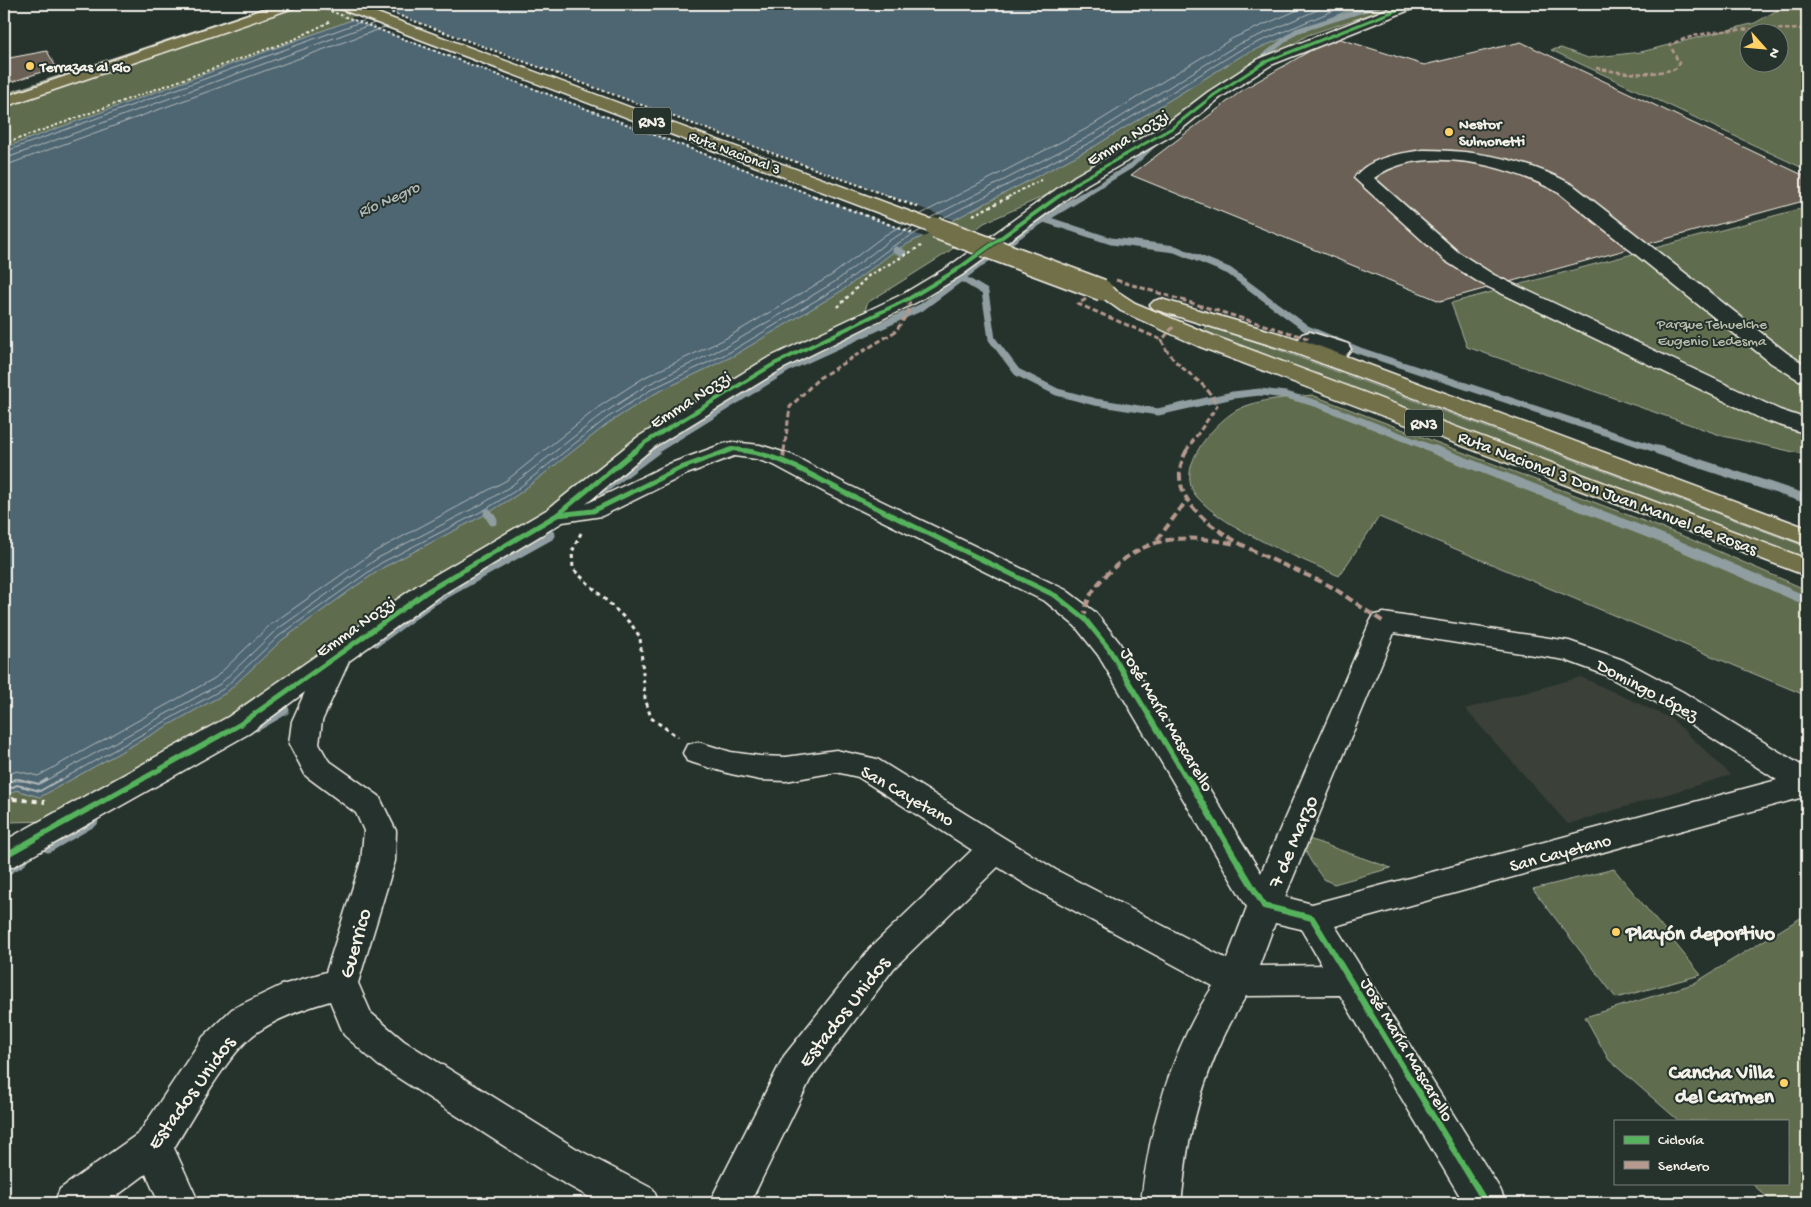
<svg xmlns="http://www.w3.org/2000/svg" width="1811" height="1207" font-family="'Gochi Hand',sans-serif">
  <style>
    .built { fill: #3b4139 }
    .green { fill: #5f6c4e; stroke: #aaae9b; fill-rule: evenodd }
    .water { fill: #4e6672; stroke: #909ea1 }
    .pier { fill: #26332d }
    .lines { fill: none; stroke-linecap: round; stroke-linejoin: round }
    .shore-far1 { stroke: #b2b9b9; stroke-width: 1 }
    .shore { stroke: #b2b9b9; stroke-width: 2 }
    .stream-far3 { stroke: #909ea1; stroke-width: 5 }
    .stream-far2 { stroke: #909ea1; stroke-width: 7 }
    .stream-far1 { stroke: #909ea1; stroke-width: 9 }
    .stream { stroke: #909ea1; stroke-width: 11 }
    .building { fill: #6b6155; stroke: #f4f1e8 }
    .minor-casing { stroke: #f4f1e8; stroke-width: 3 }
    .major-casing { stroke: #f4f1e8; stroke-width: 3 }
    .highway-casing { stroke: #f4f1e8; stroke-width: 3 }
    .path-far3 { stroke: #f4f1e8; stroke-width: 2; stroke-dasharray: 2.5 2.5; stroke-linecap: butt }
    .path-far2 { stroke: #f4f1e8; stroke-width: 2.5; stroke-dasharray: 3 3; stroke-linecap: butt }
    .path-far1 { stroke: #f4f1e8; stroke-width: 3; stroke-dasharray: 4 4; stroke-linecap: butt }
    .path { stroke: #f4f1e8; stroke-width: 4; stroke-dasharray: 5 5; stroke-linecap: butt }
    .minor { fill: #26332d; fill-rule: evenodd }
    .major { fill: #71704a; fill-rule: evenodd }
    .highway { fill: #71704a; fill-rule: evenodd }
    .highway-bridge-casing { stroke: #f4f1e8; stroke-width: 24; stroke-linecap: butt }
    .path-bridge-far1 { stroke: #f4f1e8; stroke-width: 2; stroke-dasharray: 2.5 2.5; stroke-linecap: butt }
    .path-bridge { stroke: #f4f1e8; stroke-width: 2.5; stroke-dasharray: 3 3; stroke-linecap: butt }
    .highway-bridge { stroke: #71704a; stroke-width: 21 }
    .quiet-far2 { stroke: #b69a8f; stroke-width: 2.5; stroke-dasharray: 4.5 2.5; stroke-linecap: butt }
    .quiet-far1 { stroke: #b69a8f; stroke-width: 3; stroke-dasharray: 5.5 3; stroke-linecap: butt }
    .quiet { stroke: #b69a8f; stroke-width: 4; stroke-dasharray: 8 4; stroke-linecap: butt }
    .cycleway-far3-casing { stroke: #26332d; stroke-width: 5 }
    .cycleway-far2-casing { stroke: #26332d; stroke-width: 6 }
    .cycleway-far1-casing { stroke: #26332d; stroke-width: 8 }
    .cycleway-casing { stroke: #26332d; stroke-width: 9 }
    .cycleway-far3 { stroke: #56b35d; stroke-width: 3 }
    .cycleway-far2 { stroke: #56b35d; stroke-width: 4 }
    .cycleway-far1 { stroke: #56b35d; stroke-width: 5 }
    .cycleway { stroke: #56b35d; stroke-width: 6 }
    .poi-dot { fill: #ffd166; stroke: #26332d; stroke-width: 2 }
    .labels { text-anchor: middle; stroke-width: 4; stroke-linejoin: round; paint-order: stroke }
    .far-poi-label { font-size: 15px; font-weight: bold; fill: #f4f1e8; stroke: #26332d; text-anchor: start }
    .far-street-label { font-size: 15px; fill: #f4f1e8; stroke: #26332d }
    .far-park-label { font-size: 15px; fill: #b8bcaa; stroke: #26332d }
    .shield { fill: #26332d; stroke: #b6b8b0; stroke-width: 1 }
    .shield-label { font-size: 16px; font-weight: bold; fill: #f4f1e8 }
    .far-water-label { font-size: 16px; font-style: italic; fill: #b2b9b9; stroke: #26332d }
    .street-label { font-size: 18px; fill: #f4f1e8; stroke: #26332d }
    .near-street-label { font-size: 21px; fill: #f4f1e8; stroke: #26332d }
    .near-poi-label { font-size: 21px; font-weight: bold; fill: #f4f1e8; stroke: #26332d; text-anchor: start }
  </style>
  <rect width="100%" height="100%" fill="#26332d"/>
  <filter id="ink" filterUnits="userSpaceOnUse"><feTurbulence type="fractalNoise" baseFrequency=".02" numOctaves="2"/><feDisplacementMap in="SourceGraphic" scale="10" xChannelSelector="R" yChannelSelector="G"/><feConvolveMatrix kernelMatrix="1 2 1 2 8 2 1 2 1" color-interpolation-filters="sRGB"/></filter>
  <g filter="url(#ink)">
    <polygon class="built" points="1581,677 1672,719 1731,775 1568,824 1465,709"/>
    <g class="green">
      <polygon points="275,4 13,92 14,96 4,99 4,94"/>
      <polygon points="299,4 391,4 368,14 4,148 4,107"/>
      <polygon points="1363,4 1401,4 1308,35 1214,91 1127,152 1081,180 984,223 947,253 867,303 864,317 538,519 230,719 48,821 8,822 4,824 4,797 16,790 40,797 226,693 282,640 356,586 384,567 488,513 517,495 610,422 654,394 733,356 843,290 896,250 1095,146 1243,55"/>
      <path d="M1788,4H1807V170L1551,50L1561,48L1588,58L1641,52L1755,23ZM1748,32H1778V62H1748Z"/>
      <polygon points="1807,207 1807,455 1723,436 1467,347 1451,303"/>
      <polygon points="1206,326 1220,328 1807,547 1807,559 1212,335 1202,330"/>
      <path d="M1312,395L1683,536L1807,590V696L1379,517L1339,576C1298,557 1226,530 1197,497C1173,469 1214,423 1237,410C1260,398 1288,398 1312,395Z"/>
      <path d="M1306,838L1391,868L1334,884L1323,879C1316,868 1300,850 1306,838Z"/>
      <polygon points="1614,869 1701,975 1616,998 1533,889"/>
      <polygon points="1807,914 1807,1203 1774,1203 1751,1183 1787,1183 1787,1121 1679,1121 1609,1060 1585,1017 1693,984"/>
    </g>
    <polygon class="water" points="391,4 1363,4 1243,55 1095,146 896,250 843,290 733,356 654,394 610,422 517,495 488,513 384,567 356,586 282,640 226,693 40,797 16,790 4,797 4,148 368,14"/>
    <polygon class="pier" points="377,7 954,220 924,237 350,18"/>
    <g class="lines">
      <g class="shore-far1">
        <polyline points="4,152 366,20"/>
        <polyline points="4,159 375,23"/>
        <polyline points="4,166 385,27"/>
        <polyline points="921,214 1086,129 1233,38 1312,4"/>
        <polyline points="930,218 1090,136 1237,45 1331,4"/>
        <polyline points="943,218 1093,141 1240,50 1349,4"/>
        <polyline points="4,776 17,771 38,776 215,678 270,625 374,552 507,480 600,406 645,377 723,340 792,299 832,275 885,235 904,224"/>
        <polyline points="13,781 24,781"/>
        <polyline points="45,781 220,684 275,631 378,558 482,504 511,486 604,413 649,384 727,346 795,306 836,281 890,240 913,227"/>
        <polyline points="59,781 223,689 279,636 381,563 486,509 515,491 607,418 652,389 730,352 840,286 893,246 921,230"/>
      </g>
      <g class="shore">
        <polyline points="18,779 39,784 47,779"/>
        <polyline points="4,784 16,779"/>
        <polyline points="4,791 17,785 40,791 61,779"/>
      </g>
      <g class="stream-far3">
        <polyline points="1253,65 1296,31 1382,4"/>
        <polyline points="1080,197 1131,166 1159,140"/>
      </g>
      <g class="stream-far2">
        <polyline points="1044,219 1111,241 1175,249 1229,271 1307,329 1360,351 1662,451"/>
        <polyline points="896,250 903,253"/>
        <polyline points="960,277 985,292 992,339 1017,372 1057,392 1095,402 1158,412 1233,395 1260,392 1286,395 1318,404 1438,451"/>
        <polyline points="654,451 790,367 922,307 1024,231 1082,196"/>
      </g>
      <g class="stream-far1">
        <polyline points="1435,450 1671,542 1807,601"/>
        <polyline points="1658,450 1807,499"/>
        <polyline points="601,491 656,450"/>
        <polyline points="488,513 493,521"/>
        <polyline points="376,642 431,602 551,535"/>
        <polyline points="256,727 285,710"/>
      </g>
      <g class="stream">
        <polyline points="48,847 93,821"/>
        <polyline points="4,871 21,861"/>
      </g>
    </g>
    <g class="building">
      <polygon points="1334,37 1424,65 1521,42 1807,177 1807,200 1440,301 1131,175 1244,89"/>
      <polygon points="47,51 56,67 12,82 4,65 4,59"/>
    </g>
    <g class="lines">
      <defs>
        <g id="minor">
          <path d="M1400,4H1419L1417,7L1271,65L1220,98L1178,132L1087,184L962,275L917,302L782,369L654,447L586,504L669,464L723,444L732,442L760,445L792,455L846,484L1066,590L1095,612L1119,642L1261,873L1370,622L1374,615L1384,613L1569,641L1623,660L1683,692L1807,769V796L1335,926L1500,1189L1506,1203H1464L1340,995L1246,996C1218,1040 1201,1088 1190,1138C1185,1160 1184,1182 1181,1203H1141C1149,1128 1171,1050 1213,986L1032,888L998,867L894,968L810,1080L750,1203H709L784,1056L870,948L972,850L858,777L836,772L786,781L760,780L731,774L687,761L683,753L687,745L698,742L731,752L760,756L786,757L836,750L877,759L1056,870L1227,959L1247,907L1098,655L1075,626L1046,602L828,494L774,465L756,459L734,456L687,474L602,516L563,522L438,597L349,661L322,721L319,744L328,760L379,796L396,831L395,861L358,983L371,1013L404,1041L577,1149L653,1189L659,1203H600L549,1175L378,1065L344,1035L330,1001C306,1008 280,1017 259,1031C229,1050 194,1116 174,1148L199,1203H159L146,1174L107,1203H54L60,1189L139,1133L203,1037L232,1009L282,985L326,972L361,861L364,831L356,813L306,776L289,744L292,721L305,692L250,733L16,865L4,869V841L228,717L418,585L548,509L638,437L766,359L903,294L948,267L1075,176L1166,124L1208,92L1259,59ZM1394,633L1565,660L1603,674L1663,706L1777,780L1312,904L1285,897ZM1275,923L1301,929L1322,965L1259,966Z"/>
          <path d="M1423,150C1475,150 1526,159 1573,185L1787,353L1807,366V382L1799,380L1771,363L1559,193C1512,166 1422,142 1374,178L1458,252L1494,275L1780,410L1807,419V434L1764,420L1480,283L1444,260L1354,178C1369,157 1399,154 1423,150Z"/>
          <path d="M1310,332L1348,344L1351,349C1343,360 1334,366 1321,363L1318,358L1324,351L1302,344L1299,339L1302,334Z"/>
        </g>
        <polygon id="major" points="278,4 298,4 296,7 4,107 4,97"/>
        <g id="highway">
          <polygon points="333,4 353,4 943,224 946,228 943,232 929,232 335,7"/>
          <polygon points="1102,284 1109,286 1135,303 1214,336 1807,559 1807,576 1198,346 1121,311 1092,290 1095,286"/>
          <polygon points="1161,299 1305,341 1807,528 1807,545 1289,351 1154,309 1150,305 1154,301"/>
        </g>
      </defs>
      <use href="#minor" class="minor-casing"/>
      <use href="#major" class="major-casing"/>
      <use href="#highway" class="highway-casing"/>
      <g class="path-far3">
        <polyline points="4,144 295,39 331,21"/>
        <polyline points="1008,197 1041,180"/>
      </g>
      <g class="path-far2">
        <polyline points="973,215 1011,196"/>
        <polyline points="838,307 868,276 921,246"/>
      </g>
      <polyline class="path-far1" points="581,533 572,552 573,569 631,624 640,637 645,698 651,718 678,737"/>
      <polyline class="path" points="4,804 13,799 45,802"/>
      <use href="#minor" class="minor"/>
      <use href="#major" class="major"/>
      <use href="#highway" class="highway"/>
      <defs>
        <polyline id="highway-bridge" points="936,228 1102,290"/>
      </defs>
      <use href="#highway-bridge" class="highway-bridge-casing"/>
      <g class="path-bridge-far1">
        <polyline points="312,4 817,197"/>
        <polyline points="368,4 891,197"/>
      </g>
      <g class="path-bridge">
        <polyline points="814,196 912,233"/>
        <polyline points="887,196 921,208"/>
      </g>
      <use href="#highway-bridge" class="highway-bridge"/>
      <path class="quiet-far2" d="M1596,68C1623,74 1648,76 1675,69L1679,63L1670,45C1710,25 1763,30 1807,29"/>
      <g class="quiet-far1">
        <polyline points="1116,280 1310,339"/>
        <polyline points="1086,299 1078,304 1162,340"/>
        <path d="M1173,327L1162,340C1172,370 1206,377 1217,406L1186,451"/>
        <polyline points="784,451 790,407 819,378 896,331 908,313 910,298"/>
      </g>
      <g class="quiet">
        <path d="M1187,450C1147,521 1287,563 1330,586C1348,597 1366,611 1384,622"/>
        <polyline points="783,460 784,450"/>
        <polyline points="1157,540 1187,500"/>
        <path d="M1085,619C1084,600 1095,586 1108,573C1148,534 1184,534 1236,544"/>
      </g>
      <defs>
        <polyline id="cycleway-far3" points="1058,197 1081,180 1172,128 1214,95 1265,62 1412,4"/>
        <g id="cycleway-far2">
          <polyline points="635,451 646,442 774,364 910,298 955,271 1059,196"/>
          <polyline points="726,451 732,449 751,451"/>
        </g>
        <g id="cycleway-far1">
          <path d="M739,450C782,454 816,479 854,497C922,530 989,563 1056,596L1085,619L1109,649L1188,781"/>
          <polyline points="557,515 593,511 678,469 730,450"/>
          <polyline points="139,781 239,725 428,591 557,515 636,450"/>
        </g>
        <g id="cycleway">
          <polyline points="1188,779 1264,906 1312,918 1486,1203"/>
          <polyline points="4,856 142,779"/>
        </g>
      </defs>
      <use href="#cycleway-far3" class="cycleway-far3-casing"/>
      <use href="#cycleway-far2" class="cycleway-far2-casing"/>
      <use href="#cycleway-far1" class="cycleway-far1-casing"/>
      <use href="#cycleway" class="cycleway-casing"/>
      <use href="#cycleway-far3" class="cycleway-far3"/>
      <use href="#cycleway-far2" class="cycleway-far2"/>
      <use href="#cycleway-far1" class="cycleway-far1"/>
      <use href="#cycleway" class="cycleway"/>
    </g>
  </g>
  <g class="poi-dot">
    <circle cx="30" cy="66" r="5"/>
    <circle cx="1449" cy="132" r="5"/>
    <circle cx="1616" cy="932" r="5"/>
    <circle cx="1784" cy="1083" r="5"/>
  </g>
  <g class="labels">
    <g class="far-poi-label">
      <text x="40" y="71">Terrazas al Río</text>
      <text x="1459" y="128">Nestor<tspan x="1459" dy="17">Sulmonetti</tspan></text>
    </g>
    <g class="far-street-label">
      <text transform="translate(735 152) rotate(21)" y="5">Ruta Nacional 3</text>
    </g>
    <g class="far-park-label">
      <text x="1712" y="328">Parque Tehuelche<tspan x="1712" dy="17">Eugenio Ledesma</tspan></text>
    </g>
    <g class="shield">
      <rect x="633" y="107.5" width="38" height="27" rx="4"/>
      <rect x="1405" y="409.5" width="38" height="27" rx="4"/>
    </g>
    <g class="shield-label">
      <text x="652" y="127">RN3</text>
      <text x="1424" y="429">RN3</text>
    </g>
    <g class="far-water-label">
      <text transform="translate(388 198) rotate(-24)" y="6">Río Negro</text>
    </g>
    <g class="street-label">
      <text transform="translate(1127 137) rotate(-31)" y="6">Emma Nozzi</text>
      <text transform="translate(690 399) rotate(-32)" y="6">Emma Nozzi</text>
      <text transform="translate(1608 492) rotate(21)" y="6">Ruta Nacional 3 Don Juan Manuel de Rosas</text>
      <text transform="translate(355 626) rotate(-35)" y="6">Emma Nozzi</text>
      <text transform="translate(1648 689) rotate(28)" y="6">Domingo López</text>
      <text transform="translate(1168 719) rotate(59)" y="6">José María Mascarello</text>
      <text transform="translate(908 795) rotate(30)" y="6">San Cayetano</text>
      <text transform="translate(1560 852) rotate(-15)" y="6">San Cayetano</text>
      <text transform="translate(1408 1049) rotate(59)" y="6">José María Mascarello</text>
    </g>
    <g class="near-street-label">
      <text transform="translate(1292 841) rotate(-67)" y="7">7 de Marzo</text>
      <text transform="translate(354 943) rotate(-74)" y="7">Guerrico</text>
      <text transform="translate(843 1011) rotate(-52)" y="7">Estados Unidos</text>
      <text transform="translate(190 1092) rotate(-54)" y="7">Estados Unidos</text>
    </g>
    <g class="near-poi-label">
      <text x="1626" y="939">Playón deportivo</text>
      <text x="1774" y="1078" text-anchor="end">Cancha Villa<tspan x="1774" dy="24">del Carmen</tspan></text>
    </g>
  </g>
  <rect width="1811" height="1207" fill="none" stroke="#26332d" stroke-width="20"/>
  <rect x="10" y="10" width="1791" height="1187" fill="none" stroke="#f4f1e8" stroke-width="2" filter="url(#ink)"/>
  <rect x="1614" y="1120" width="175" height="65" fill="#26332d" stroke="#787f78"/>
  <rect x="1624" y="1136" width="25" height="8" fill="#56b35d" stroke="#787f78"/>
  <text x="1658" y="1144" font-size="15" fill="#f4f1e8">Ciclovía</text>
  <rect x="1624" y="1161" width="25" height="8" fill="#b69a8f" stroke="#787f78"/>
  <text x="1658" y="1170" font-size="15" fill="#f4f1e8">Sendero</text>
  <g transform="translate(1764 48) rotate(117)"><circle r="24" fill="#26332d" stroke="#787f78"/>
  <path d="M0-4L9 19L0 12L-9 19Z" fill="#ffd166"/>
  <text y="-8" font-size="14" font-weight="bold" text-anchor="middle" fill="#f4f1e8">N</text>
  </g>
</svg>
